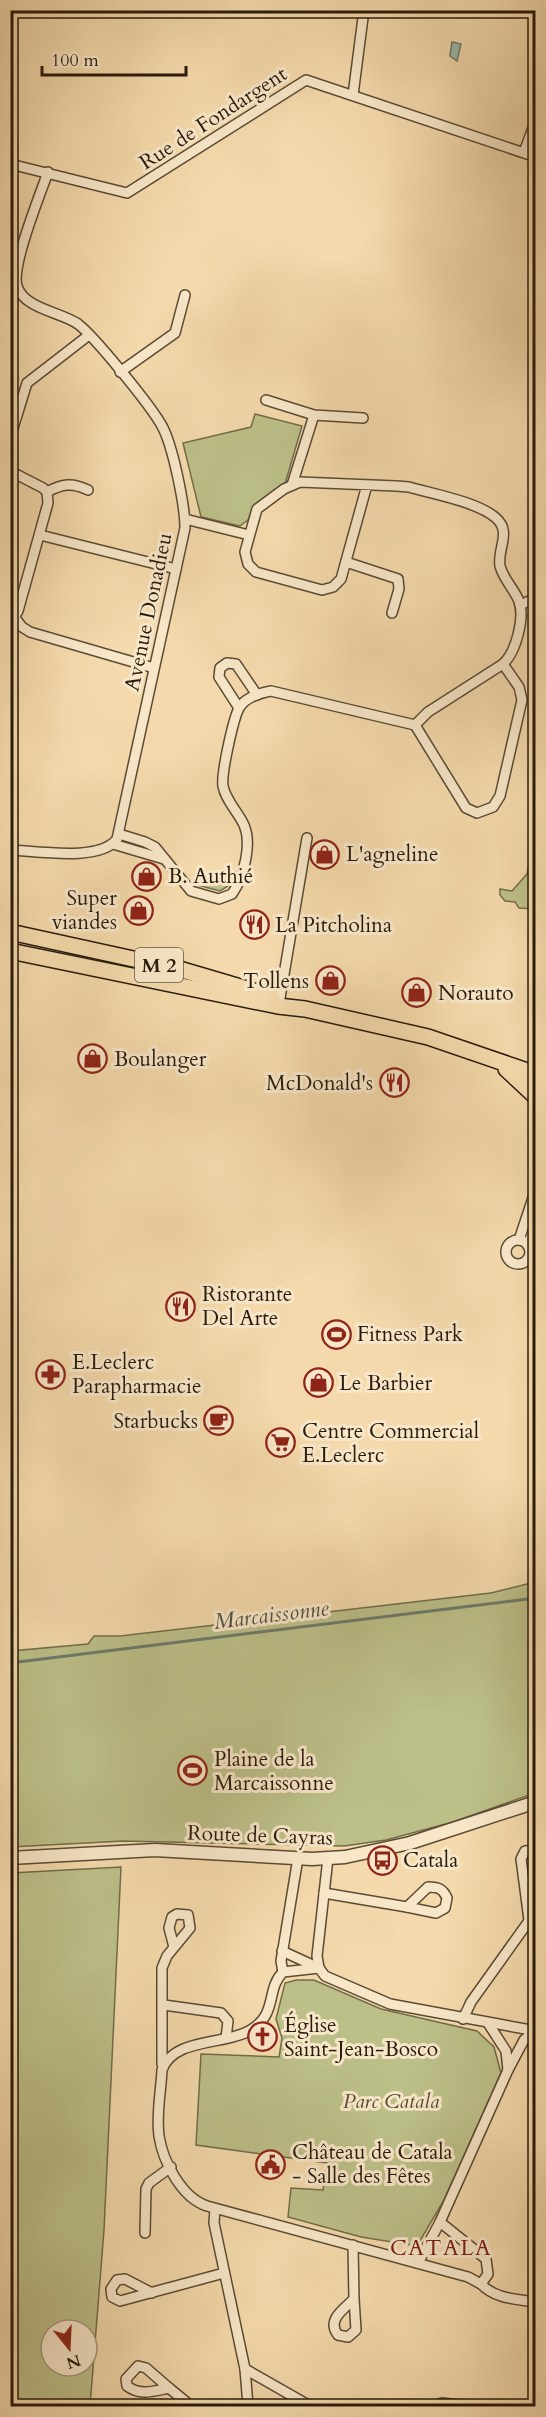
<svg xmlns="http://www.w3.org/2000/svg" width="546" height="2417" font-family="Cardo,serif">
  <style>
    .green { fill: #bcbf88; stroke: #726c4a; stroke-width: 1.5; fill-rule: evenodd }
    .water { fill: #9bbaab; stroke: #6d7a6b; stroke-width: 1.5 }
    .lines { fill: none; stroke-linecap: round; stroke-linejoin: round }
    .stream { stroke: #6d7a6b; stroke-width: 3 }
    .minor-casing { stroke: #5b4a34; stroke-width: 12 }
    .tertiary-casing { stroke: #5b4a34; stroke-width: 15 }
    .primary-casing { stroke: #281a0c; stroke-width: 18 }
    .minor { stroke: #f7e6c8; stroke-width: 9 }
    .tertiary { stroke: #f7e6c8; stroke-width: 12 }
    .primary { stroke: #f3d9ab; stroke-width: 15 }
    .labels { text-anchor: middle; stroke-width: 6; stroke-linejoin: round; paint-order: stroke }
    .shield { fill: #f7e6c8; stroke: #665744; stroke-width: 1.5 }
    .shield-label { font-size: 20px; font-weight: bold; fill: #281a0c }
    .street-label { font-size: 21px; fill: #281a0c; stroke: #f7e6c8 }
    .poi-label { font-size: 21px; fill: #281a0c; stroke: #f7e6c8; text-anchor: start }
    .park-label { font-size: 21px; font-style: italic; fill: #544c31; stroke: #f7e6c8 }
    .water-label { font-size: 22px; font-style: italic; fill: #505244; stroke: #f7e6c8 }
    .neighbourhood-label { font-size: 22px; letter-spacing: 1.5px; fill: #7a1f14; stroke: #f7e6c8 }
  </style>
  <rect width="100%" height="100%" fill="#f3d9ab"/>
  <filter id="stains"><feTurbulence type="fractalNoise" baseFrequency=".00333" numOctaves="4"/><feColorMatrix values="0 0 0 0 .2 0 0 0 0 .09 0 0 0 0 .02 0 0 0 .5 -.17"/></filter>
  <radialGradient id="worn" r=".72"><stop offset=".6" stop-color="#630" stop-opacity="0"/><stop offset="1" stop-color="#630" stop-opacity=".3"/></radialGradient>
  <g class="green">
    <polygon points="255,414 302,426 285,484 253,507 248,520 240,526 201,517 183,443 251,427"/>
    <polygon points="534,835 535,909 519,908 515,902 505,901 500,895 500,889 512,891 527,874"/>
    <polygon points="230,877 228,886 220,891 201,886"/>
    <polygon points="535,1582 535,1793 453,1822 386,1840 344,1846 123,1841 11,1847 11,1651 88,1644 94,1636 120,1636 491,1593"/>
    <path d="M121,1867L104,2230L90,2406H11V1873ZM51,2330H87V2366H51Z"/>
    <polygon points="296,1980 314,1980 381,2009 477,2031 494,2047 501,2073 444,2200 417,2246 361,2237 288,2217 291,2188 323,2190 327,2163 196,2145 201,2054 279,2057 282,2038 276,2019 285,1983"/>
  </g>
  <polygon class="water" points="452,42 461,44 457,61 450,56"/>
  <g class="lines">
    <polyline class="stream" points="10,1663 536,1598"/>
    <defs>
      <g id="minor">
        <polyline points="353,95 364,10"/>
        <polyline points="524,152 536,120"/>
        <polyline points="10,164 127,193 306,80 536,157"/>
        <polyline points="120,372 175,333 185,295"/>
        <polyline points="266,400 314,415 363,418"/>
        <polyline points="10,438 27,383 89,335"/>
        <polyline points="10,471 43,488 47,492 48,503 18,611 10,623"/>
        <polyline points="292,485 314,415"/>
        <path d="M367,485L341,579L333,587L322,590L256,572L248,564L245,552L257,509L284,489L300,482L396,486L409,487C433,494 478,502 496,518C512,532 497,549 500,566C503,578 513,588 518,599C526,616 516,652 503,664"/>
        <path d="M47,492C62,484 72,482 88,490"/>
        <polyline points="185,519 249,535"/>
        <polyline points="40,535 176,569"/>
        <polyline points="346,562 398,579 399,589 392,613"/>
        <polyline points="520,605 536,598"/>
        <polyline points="15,618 22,627 30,632 154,668"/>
        <polyline points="239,708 219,677 220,668 227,663 236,664 257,695"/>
        <path d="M119,834L145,842L155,847L191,891L219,899L232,894C244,877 253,842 243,823C237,811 225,799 223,786C221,774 233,720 239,708C245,698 260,693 271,691L415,725L466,808L477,813L493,807L500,796L522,700L519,687L503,664L428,712L415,725"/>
        <polyline points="113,844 164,859"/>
        <path d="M10,850C37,851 100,862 117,839L185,528C185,506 173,446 162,426C151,406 95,337 78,324C61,312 24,309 17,286C11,266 40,195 48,172"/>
        <polyline points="280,998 307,838"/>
        <polyline points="519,1240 536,1189"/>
        <circle cx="518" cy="1252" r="12"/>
        <polyline points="528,1246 536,1220"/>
        <polyline points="328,1858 317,1956 319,1968 325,1976 390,2004 536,2031"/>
        <path d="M428,1887C439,1887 443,1889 447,1898L445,1908L436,1913L407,1907Z"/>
        <polyline points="324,1893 407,1907"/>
        <polyline points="529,1920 521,1859 525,1851 536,1850"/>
        <polyline points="282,1951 319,1968"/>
        <path d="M319,1968L283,1972C265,1990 279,2014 249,2031C224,2045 173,2038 162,2070C161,2091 156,2115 159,2136C163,2162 182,2198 207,2206L468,2277L481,2284L488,2274L486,2259L440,2222"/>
        <polyline points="283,1972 281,1961 298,1858"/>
        <polyline points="164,2005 221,2013 228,2021 226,2038"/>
        <polyline points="463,2019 471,2002 536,1911"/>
        <polyline points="162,2064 162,1968 167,1956 190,1928 188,1915 177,1914 172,1917 169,1928 174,1947"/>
        <polyline points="508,2070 524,2040 534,2031"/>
        <polyline points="215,2209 214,2223 245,2369 248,2406"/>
        <polyline points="145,2233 146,2189 149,2183 171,2167"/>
        <path d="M353,2245L354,2299C344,2309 326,2320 338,2335L348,2337L356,2330L354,2299"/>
        <polyline points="418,2263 440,2222 508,2070 506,2051 488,2023"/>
        <path d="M481,2284C495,2299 516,2299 536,2302"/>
        <polyline points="152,2293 125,2279 117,2280 111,2289 112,2297 120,2301 224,2273"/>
        <path d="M138,2366L146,2368L169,2388C154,2391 140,2396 127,2386L126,2379Z"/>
        <polyline points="245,2369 310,2406"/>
        <polyline points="169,2388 191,2406"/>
        <polyline points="433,2406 442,2403 469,2406"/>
      </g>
      <polyline id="tertiary" points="10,1858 155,1850 312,1859 345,1857 410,1843 536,1802"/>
      <g id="primary">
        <polyline points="10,932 179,969 271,996"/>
        <polyline points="10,951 278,1006 305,1009 428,1037 536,1074"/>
        <polyline points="506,1069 536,1097"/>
      </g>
    </defs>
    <use href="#minor" class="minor-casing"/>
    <use href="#tertiary" class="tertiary-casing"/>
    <use href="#primary" class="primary-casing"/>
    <use href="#minor" class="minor"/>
    <use href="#tertiary" class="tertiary"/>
    <use href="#primary" class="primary"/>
  </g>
  <defs>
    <symbol id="shop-ring" viewBox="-11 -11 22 22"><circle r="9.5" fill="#f7e6c8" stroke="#8f2418" stroke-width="1.5"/><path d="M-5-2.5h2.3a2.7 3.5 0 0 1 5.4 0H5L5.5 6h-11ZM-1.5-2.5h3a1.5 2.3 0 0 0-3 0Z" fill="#8f2418"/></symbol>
    <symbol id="restaurant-ring" viewBox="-11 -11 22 22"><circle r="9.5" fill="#f7e6c8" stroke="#8f2418" stroke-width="1.5"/><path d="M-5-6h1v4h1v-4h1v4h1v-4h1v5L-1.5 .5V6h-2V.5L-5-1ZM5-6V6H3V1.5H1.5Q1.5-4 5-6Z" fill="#8f2418"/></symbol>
    <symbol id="stadium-ring" viewBox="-11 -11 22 22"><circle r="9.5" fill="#f7e6c8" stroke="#8f2418" stroke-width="1.5"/><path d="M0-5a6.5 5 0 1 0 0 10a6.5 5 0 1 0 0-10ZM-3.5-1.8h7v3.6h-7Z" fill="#8f2418"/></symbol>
    <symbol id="pharmacy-ring" viewBox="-11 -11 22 22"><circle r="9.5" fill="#f7e6c8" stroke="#8f2418" stroke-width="1.5"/><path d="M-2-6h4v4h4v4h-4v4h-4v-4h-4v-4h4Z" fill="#8f2418"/></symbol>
    <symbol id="cafe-ring" viewBox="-11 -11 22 22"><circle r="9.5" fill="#f7e6c8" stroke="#8f2418" stroke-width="1.5"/><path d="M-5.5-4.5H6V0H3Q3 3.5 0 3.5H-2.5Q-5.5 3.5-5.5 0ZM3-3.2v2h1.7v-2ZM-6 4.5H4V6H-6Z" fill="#8f2418"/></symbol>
    <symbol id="supermarket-ring" viewBox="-11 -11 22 22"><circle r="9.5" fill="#f7e6c8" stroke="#8f2418" stroke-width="1.5"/><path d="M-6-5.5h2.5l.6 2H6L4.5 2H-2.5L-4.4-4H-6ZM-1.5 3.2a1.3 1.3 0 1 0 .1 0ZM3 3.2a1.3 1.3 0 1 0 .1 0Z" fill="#8f2418"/></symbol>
    <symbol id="bus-ring" viewBox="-11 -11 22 22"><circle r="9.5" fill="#f7e6c8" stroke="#8f2418" stroke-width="1.5"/><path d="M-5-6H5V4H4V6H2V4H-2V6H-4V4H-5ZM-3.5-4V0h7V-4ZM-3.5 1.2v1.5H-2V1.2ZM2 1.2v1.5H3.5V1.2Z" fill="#8f2418"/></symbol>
    <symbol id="church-ring" viewBox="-11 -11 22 22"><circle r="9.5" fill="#f7e6c8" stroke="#8f2418" stroke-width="1.5"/><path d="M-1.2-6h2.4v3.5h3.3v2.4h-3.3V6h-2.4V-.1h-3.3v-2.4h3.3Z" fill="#8f2418"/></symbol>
    <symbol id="civic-ring" viewBox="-11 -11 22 22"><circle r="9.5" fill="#f7e6c8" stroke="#8f2418" stroke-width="1.5"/><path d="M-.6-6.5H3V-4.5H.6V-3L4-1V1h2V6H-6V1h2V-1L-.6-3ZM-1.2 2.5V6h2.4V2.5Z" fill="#8f2418"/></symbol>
  </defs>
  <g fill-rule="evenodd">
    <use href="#shop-ring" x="308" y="838" width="33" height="33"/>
    <use href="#shop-ring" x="130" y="860" width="33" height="33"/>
    <use href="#shop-ring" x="122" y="894" width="33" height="33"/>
    <use href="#restaurant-ring" x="238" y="908" width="33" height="33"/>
    <use href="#shop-ring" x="314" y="964" width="33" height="33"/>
    <use href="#shop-ring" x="400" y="976" width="33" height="33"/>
    <use href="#shop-ring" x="76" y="1042" width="33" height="33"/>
    <use href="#restaurant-ring" x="378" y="1066" width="33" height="33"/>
    <use href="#restaurant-ring" x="164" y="1290" width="33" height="33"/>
    <use href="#stadium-ring" x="320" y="1318" width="33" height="33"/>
    <use href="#pharmacy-ring" x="34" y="1358" width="33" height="33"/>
    <use href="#shop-ring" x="302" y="1366" width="33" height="33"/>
    <use href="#cafe-ring" x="202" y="1404" width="33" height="33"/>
    <use href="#supermarket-ring" x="264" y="1426" width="33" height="33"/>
    <use href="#stadium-ring" x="176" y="1754" width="33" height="33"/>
    <use href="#bus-ring" x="366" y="1844" width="33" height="33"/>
    <use href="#church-ring" x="246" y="2020" width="33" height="33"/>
    <use href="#civic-ring" x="254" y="2148" width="33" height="33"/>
  </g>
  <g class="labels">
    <rect class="shield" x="135" y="948" width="48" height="34" rx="4.5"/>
    <g class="shield-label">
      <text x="159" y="972">M 2</text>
    </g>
    <g class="street-label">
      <text transform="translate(213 118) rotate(-33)" y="7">Rue de Fondargent</text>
      <text transform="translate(148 612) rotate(-78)" y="7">Avenue Donadieu</text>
      <text transform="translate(260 1835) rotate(2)" y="7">Route de Cayras</text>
    </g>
    <g class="poi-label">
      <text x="346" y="861">L'agneline</text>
      <text x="168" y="883">B. Authié</text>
      <text x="117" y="905" text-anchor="end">Super<tspan x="117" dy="24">viandes</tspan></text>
      <text x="275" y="932">La Pitcholina</text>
      <text x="309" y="988" text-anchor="end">Tollens</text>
      <text x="438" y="1000">Norauto</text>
      <text x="114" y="1066">Boulanger</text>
      <text x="373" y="1090" text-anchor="end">McDonald's</text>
      <text x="202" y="1301">Ristorante<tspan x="202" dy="24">Del Arte</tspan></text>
      <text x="357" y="1341">Fitness Park</text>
      <text x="72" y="1369">E.Leclerc<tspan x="72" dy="24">Parapharmacie</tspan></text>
      <text x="339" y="1390">Le Barbier</text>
      <text x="198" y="1428" text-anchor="end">Starbucks</text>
      <text x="302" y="1438">Centre Commercial<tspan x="302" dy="24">E.Leclerc</tspan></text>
      <text x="214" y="1766">Plaine de la<tspan x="214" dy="24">Marcaissonne</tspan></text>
      <text x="403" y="1867">Catala</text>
      <text x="284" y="2032">Église<tspan x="284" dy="24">Saint-Jean-Bosco</tspan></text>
      <text x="292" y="2159">Château de Catala<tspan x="292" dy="24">- Salle des Fêtes</tspan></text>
    </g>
    <g class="park-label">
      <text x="391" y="2108">Parc Catala</text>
    </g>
    <g class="water-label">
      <text transform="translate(271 1614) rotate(-7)" y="8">Marcaissonne</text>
    </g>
    <g class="neighbourhood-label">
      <text x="441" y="2255">CATALA</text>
    </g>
  </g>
  <rect width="546" height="2417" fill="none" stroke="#f3d9ab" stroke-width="36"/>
  <rect x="12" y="12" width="522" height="2393" fill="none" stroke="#281a0c" stroke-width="3"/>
  <rect x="18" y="18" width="510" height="2381" fill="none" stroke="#281a0c" stroke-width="1.5"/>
  <g transform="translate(69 2348) rotate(162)"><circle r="28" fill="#f7e6c8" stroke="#a4947d" stroke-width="1.5"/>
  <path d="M0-4.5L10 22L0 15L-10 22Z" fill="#8f2418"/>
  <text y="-9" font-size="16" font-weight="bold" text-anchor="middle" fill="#281a0c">N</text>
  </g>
  <path d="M42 66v9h144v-9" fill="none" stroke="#281a0c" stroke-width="3"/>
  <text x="51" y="66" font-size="18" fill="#281a0c" stroke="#f7e6c8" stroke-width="4.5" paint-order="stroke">100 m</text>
  <rect width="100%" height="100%" filter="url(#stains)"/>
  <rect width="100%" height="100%" fill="url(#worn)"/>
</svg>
